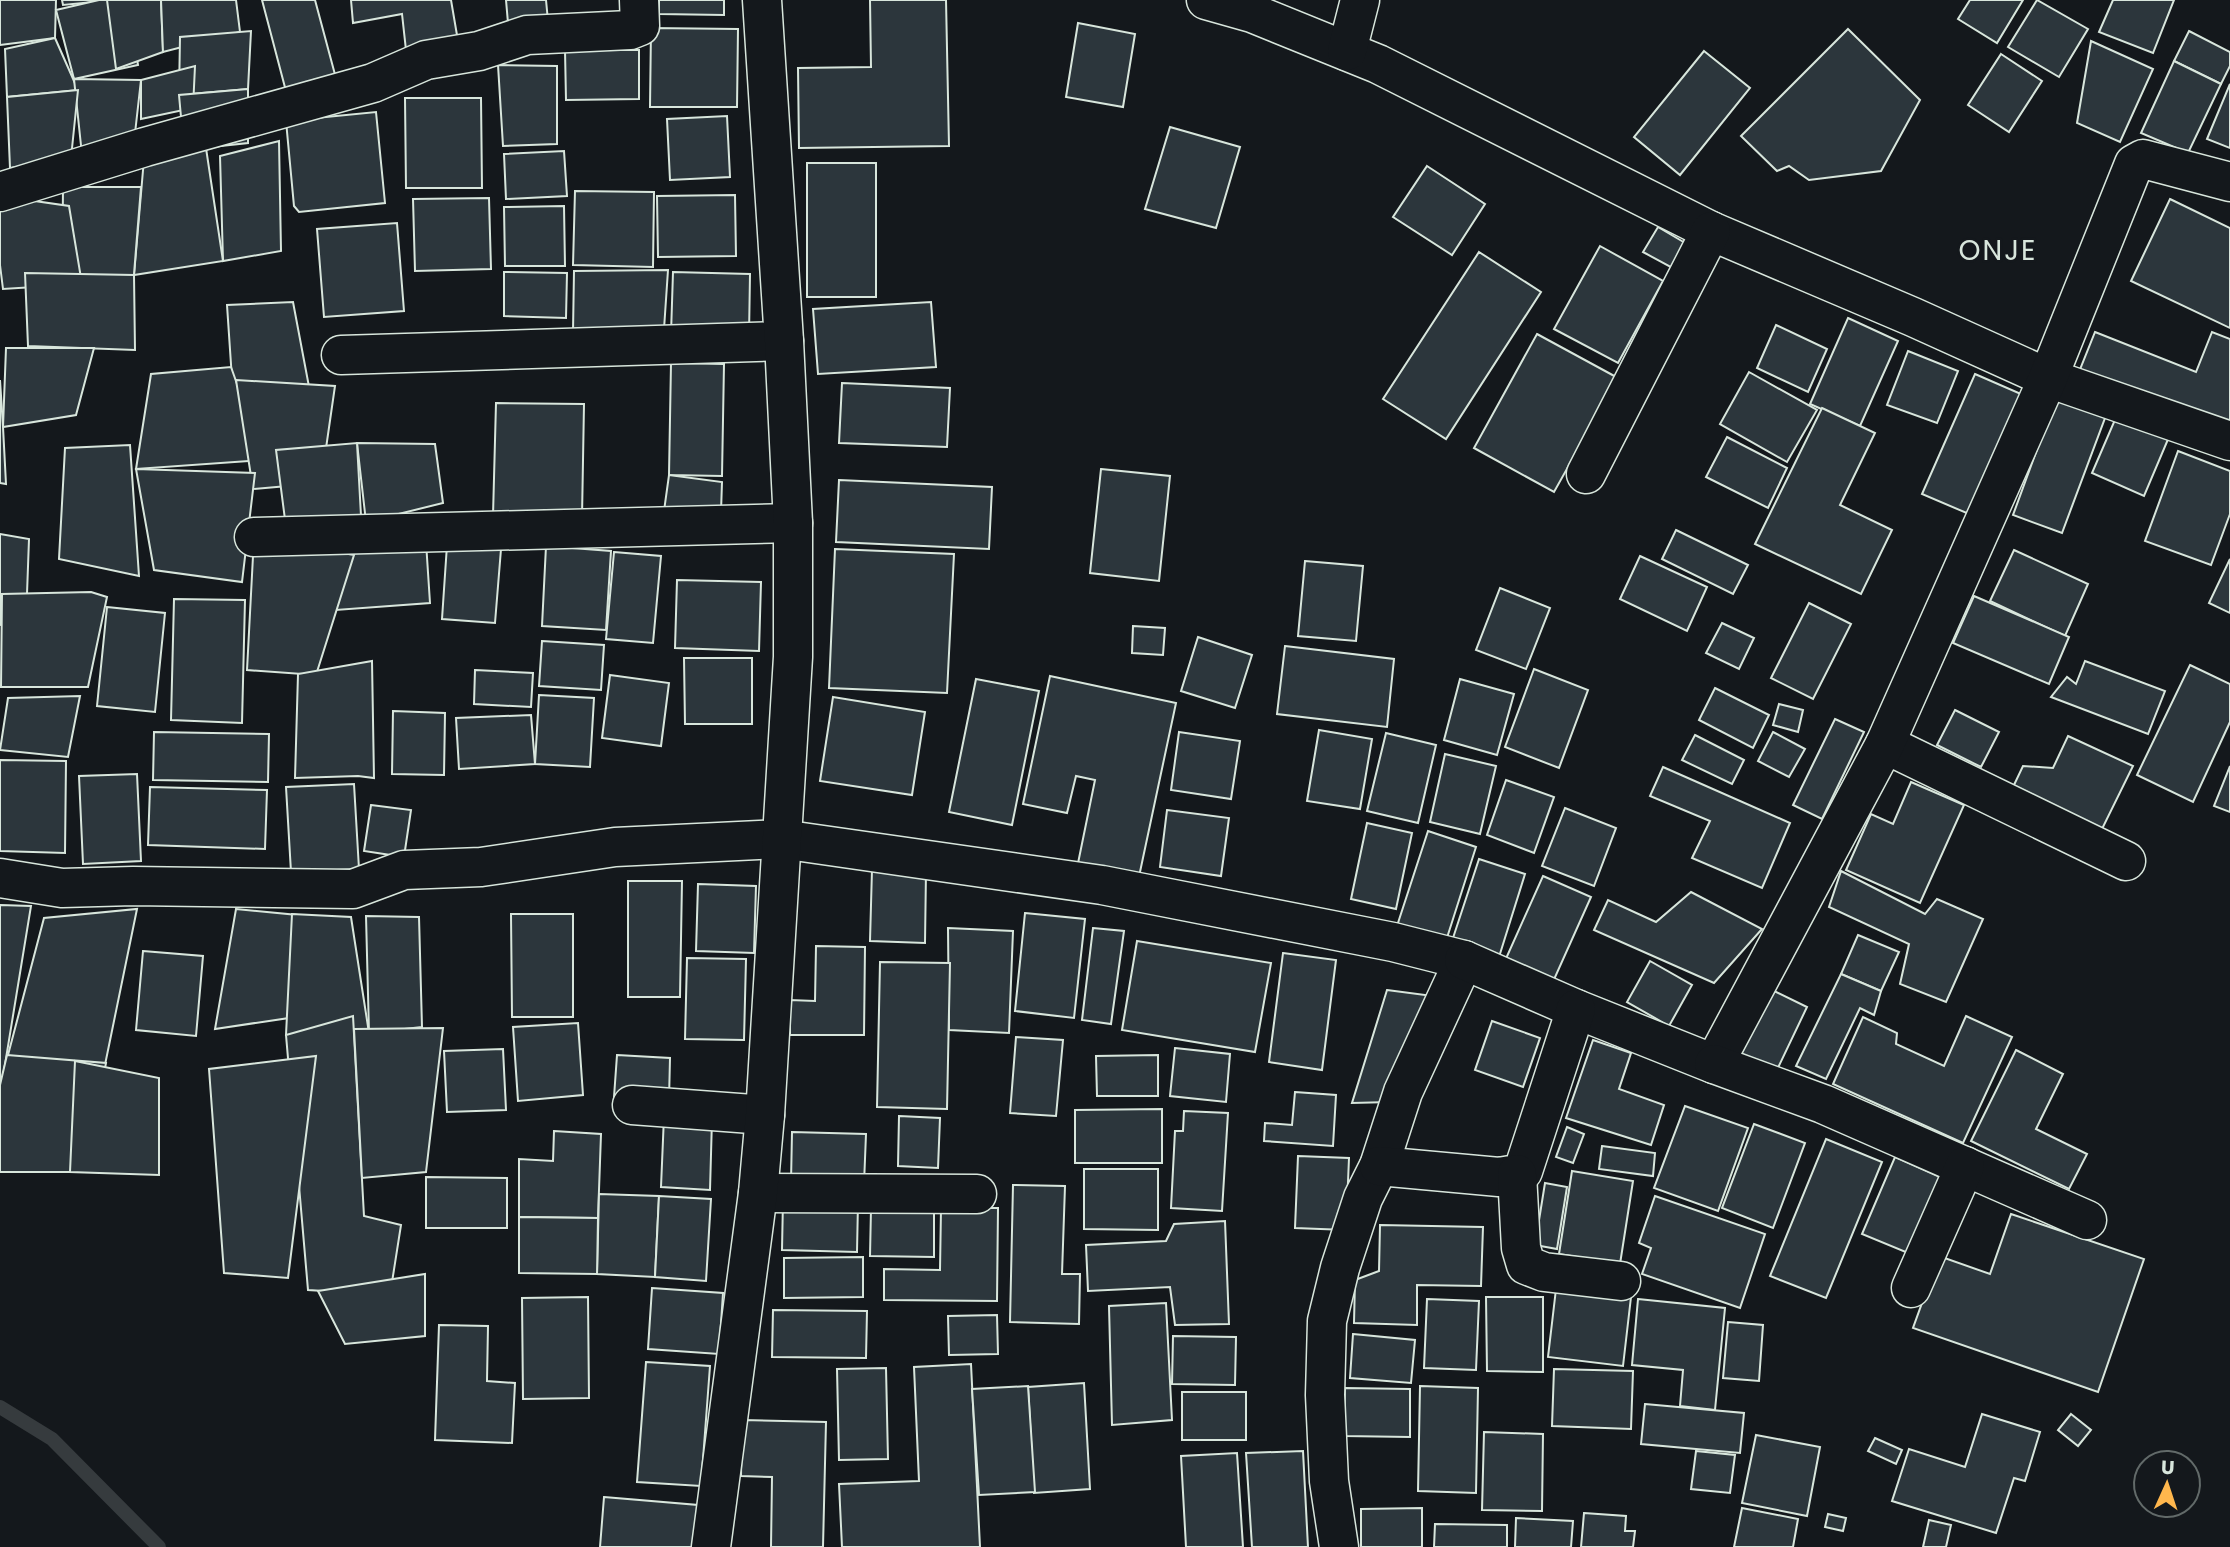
<svg xmlns="http://www.w3.org/2000/svg" width="2230" height="1547" font-family="Poppins,sans-serif">
  <style>
    .lines { fill: none; stroke-linecap: round; stroke-linejoin: round }
    .stream { stroke: #363b3e; stroke-width: 14 }
    .building { fill: #2c363c; stroke: #d8e6dc; stroke-width: 2 }
    .minor-casing { stroke: #d8e6dc; stroke-width: 41 }
    .tertiary-casing { stroke: #d8e6dc; stroke-width: 41 }
    .minor { stroke: #14181c; stroke-width: 38 }
    .tertiary { stroke: #14181c; stroke-width: 38 }
    .labels { text-anchor: middle; stroke-width: 5; stroke-linejoin: round; paint-order: stroke }
    .quarter-label { font-size: 28px; letter-spacing: 2px; fill: #d8e6dc; stroke: #14181c }
  </style>
  <rect width="100%" height="100%" fill="#14181c"/>
  <g class="lines">
    <polyline class="stream" points="0,1407 52,1439 159,1547"/>
  </g>
  <g class="building">
    <polygon points="0,0 56,0 55,38 0,45"/>
    <polygon points="62,0 114,0 63,5"/>
    <polygon points="99,0 128,0 138,65 74,79 56,10"/>
    <polygon points="107,0 161,0 163,52 116,69"/>
    <polygon points="161,0 236,0 240,32 163,52"/>
    <polygon points="262,0 315,0 337,82 287,95"/>
    <polygon points="351,0 451,0 458,41 406,50 402,14 353,23"/>
    <polygon points="506,0 546,0 548,21 508,23"/>
    <polygon points="659,0 724,0 724,15 659,14"/>
    <polygon points="870,0 946,0 949,146 799,148 798,68 871,67"/>
    <polygon points="1970,0 2023,0 1997,43 1958,19"/>
    <polygon points="2037,0 2088,29 2059,77 2008,47"/>
    <polygon points="2113,0 2174,0 2153,53 2099,32"/>
    <polygon points="1078,23 1135,34 1123,107 1066,97"/>
    <polygon points="651,28 738,29 737,107 650,107"/>
    <polygon points="1848,29 1920,100 1881,171 1809,180 1789,166 1777,171 1741,136"/>
    <polygon points="251,31 248,89 179,95 180,37"/>
    <polygon points="2189,31 2230,52 2230,66 2221,84 2174,61"/>
    <polygon points="55,38 78,90 7,97 5,49"/>
    <polygon points="2091,41 2153,69 2120,142 2077,123"/>
    <polygon points="565,50 639,50 639,99 566,100"/>
    <polygon points="1704,51 1750,88 1680,175 1634,137"/>
    <polygon points="2001,54 2042,81 2009,132 1968,105"/>
    <polygon points="2174,61 2221,84 2188,153 2141,133"/>
    <polygon points="498,65 557,66 557,144 503,146"/>
    <polygon points="195,66 193,108 141,119 141,80"/>
    <polygon points="74,79 141,80 133,151 82,155"/>
    <polygon points="2230,84 2230,148 2207,139"/>
    <polygon points="248,89 248,143 184,150 179,95"/>
    <polygon points="78,90 71,158 10,168 7,97"/>
    <polygon points="405,98 481,98 482,188 406,188"/>
    <polygon points="376,112 385,203 299,212 294,206 286,121"/>
    <polygon points="727,116 730,177 670,180 667,119"/>
    <polygon points="1170,127 1240,147 1216,228 1145,209"/>
    <polygon points="279,141 281,251 223,261 220,156"/>
    <polygon points="145,147 206,148 223,261 134,275"/>
    <polygon points="564,151 567,196 506,199 504,154"/>
    <rect x="807" y="163" width="69" height="134"/>
    <polygon points="1427,166 1485,204 1452,255 1393,217"/>
    <polygon points="63,187 141,187 132,299 62,298"/>
    <polygon points="575,191 654,192 653,267 573,265"/>
    <polygon points="735,195 736,256 658,257 657,196"/>
    <polygon points="0,196 69,206 82,284 3,289 0,265"/>
    <polygon points="489,198 491,269 415,271 413,199"/>
    <polygon points="2170,199 2230,228 2230,328 2131,281"/>
    <polygon points="564,206 565,266 505,266 504,207"/>
    <polygon points="397,223 404,311 324,317 317,229"/>
    <polygon points="1658,227 1692,247 1678,271 1643,252"/>
    <polygon points="1600,246 1663,281 1618,363 1554,329"/>
    <polygon points="1479,252 1541,292 1446,439 1383,399"/>
    <polygon points="668,270 664,329 573,332 574,271"/>
    <polygon points="504,272 567,273 566,318 504,316"/>
    <polygon points="673,272 750,274 749,336 671,334"/>
    <polygon points="25,273 134,275 135,350 28,346"/>
    <polygon points="293,302 310,392 233,394 227,305"/>
    <polygon points="931,302 936,367 818,374 813,309"/>
    <polygon points="1848,318 1898,341 1860,426 1810,404"/>
    <polygon points="1776,325 1827,349 1808,392 1757,368"/>
    <polygon points="2095,332 2196,372 2212,332 2230,339 2230,431 2079,372"/>
    <polygon points="1537,334 1618,378 1554,492 1474,448"/>
    <polygon points="6,348 94,348 76,415 3,427"/>
    <polygon points="1908,351 1958,371 1937,423 1887,405"/>
    <polygon points="671,363 724,364 722,476 669,475"/>
    <polygon points="231,367 264,460 136,469 151,374"/>
    <polygon points="1749,372 1817,410 1787,462 1720,424"/>
    <polygon points="1975,374 2021,394 1969,514 1922,494"/>
    <polygon points="0,380 3,427 6,484 0,483"/>
    <polygon points="236,380 335,386 321,483 253,489"/>
    <polygon points="842,383 950,388 947,447 839,443"/>
    <polygon points="2058,392 2108,410 2062,533 2013,515"/>
    <polygon points="496,403 584,404 582,518 493,516"/>
    <polygon points="1822,408 1875,433 1840,505 1892,530 1861,594 1755,544"/>
    <polygon points="2117,415 2169,437 2144,496 2092,473"/>
    <polygon points="1727,437 1787,468 1768,508 1706,477"/>
    <polygon points="357,443 435,444 443,503 366,522"/>
    <polygon points="357,443 362,534 287,535 276,450"/>
    <polygon points="130,445 139,576 59,559 65,448"/>
    <polygon points="2178,451 2230,471 2230,514 2211,565 2145,541"/>
    <polygon points="136,469 255,473 242,582 154,570"/>
    <polygon points="1101,469 1170,476 1159,581 1090,573"/>
    <polygon points="669,475 722,482 721,512 664,511"/>
    <polygon points="839,480 992,487 989,549 836,542"/>
    <polygon points="1676,530 1748,565 1733,594 1662,559"/>
    <polygon points="0,534 29,539 26,621 0,625"/>
    <polygon points="347,534 426,542 430,603 336,610"/>
    <polygon points="254,537 354,555 316,675 247,670"/>
    <polygon points="447,545 501,549 495,623 442,619"/>
    <polygon points="546,546 611,551 606,630 542,626"/>
    <polygon points="835,549 954,554 947,693 829,688"/>
    <polygon points="2014,550 2088,584 2065,636 1990,601"/>
    <polygon points="614,552 661,556 653,643 606,639"/>
    <polygon points="1640,556 1707,587 1687,631 1620,599"/>
    <polygon points="2230,559 2230,613 2209,603"/>
    <polygon points="1305,561 1363,566 1356,641 1298,636"/>
    <polygon points="677,580 761,582 759,651 675,648"/>
    <polygon points="1500,588 1550,608 1526,669 1476,650"/>
    <polygon points="91,592 107,597 88,687 1,687 2,594"/>
    <polygon points="1974,596 2069,637 2049,684 1953,643"/>
    <polygon points="174,599 245,600 242,723 171,720"/>
    <polygon points="1809,603 1851,624 1813,699 1771,678"/>
    <polygon points="107,607 165,613 155,712 97,706"/>
    <polygon points="1722,623 1754,638 1739,669 1706,653"/>
    <polygon points="1133,626 1165,628 1163,655 1132,653"/>
    <polygon points="1198,637 1252,655 1235,708 1181,691"/>
    <polygon points="542,641 604,645 601,690 539,686"/>
    <polygon points="1285,646 1394,659 1387,727 1277,714"/>
    <polygon points="684,658 752,658 752,724 685,724"/>
    <polygon points="372,661 374,778 358,776 295,778 298,674"/>
    <polygon points="2085,661 2165,691 2148,734 2051,697 2067,677 2076,684"/>
    <polygon points="2190,665 2230,684 2230,722 2193,802 2137,775"/>
    <polygon points="1534,669 1588,690 1559,768 1505,747"/>
    <polygon points="475,670 533,673 531,707 474,704"/>
    <polygon points="610,675 669,683 661,746 602,738"/>
    <polygon points="1050,676 1176,703 1137,886 1076,873 1095,780 1076,776 1067,813 1023,804"/>
    <polygon points="976,679 1039,691 1012,825 949,812"/>
    <polygon points="1460,679 1514,694 1497,755 1444,740"/>
    <polygon points="1715,688 1769,715 1753,748 1699,720"/>
    <polygon points="539,695 594,698 590,767 535,764"/>
    <polygon points="80,696 68,757 0,750 8,698"/>
    <polygon points="833,697 925,712 912,795 820,781"/>
    <polygon points="1779,704 1803,710 1798,732 1773,725"/>
    <polygon points="1955,710 1999,732 1981,767 1937,745"/>
    <polygon points="393,711 445,713 444,775 392,774"/>
    <polygon points="531,715 535,764 459,769 456,718"/>
    <polygon points="1835,719 1864,732 1822,819 1793,805"/>
    <polygon points="1319,730 1372,739 1360,809 1307,801"/>
    <polygon points="154,732 269,734 268,782 153,780"/>
    <polygon points="1179,732 1240,741 1231,799 1171,790"/>
    <polygon points="1773,732 1805,749 1789,777 1758,761"/>
    <polygon points="1386,733 1436,745 1418,823 1367,811"/>
    <polygon points="1695,735 1744,760 1732,784 1682,760"/>
    <polygon points="2068,736 2133,766 2102,829 2013,787 2023,766 2053,768"/>
    <polygon points="1445,754 1496,766 1480,834 1430,822"/>
    <polygon points="0,760 66,761 65,853 0,851"/>
    <polygon points="2230,766 2230,812 2214,806"/>
    <polygon points="1663,767 1790,823 1762,888 1692,858 1710,821 1650,796"/>
    <polygon points="137,774 141,861 83,864 79,776"/>
    <polygon points="1506,780 1554,797 1534,853 1487,835"/>
    <polygon points="1911,782 1964,805 1920,903 1846,870 1871,814 1893,824"/>
    <polygon points="354,784 359,869 291,872 286,787"/>
    <polygon points="150,787 267,790 265,849 148,845"/>
    <polygon points="371,805 411,810 404,857 364,851"/>
    <polygon points="1565,808 1616,828 1594,886 1542,866"/>
    <polygon points="1167,810 1229,818 1221,876 1160,867"/>
    <polygon points="1367,823 1412,833 1396,909 1351,899"/>
    <polygon points="1428,831 1476,847 1445,944 1396,929"/>
    <polygon points="1479,859 1525,874 1499,957 1452,941"/>
    <polygon points="872,869 926,871 925,943 870,941"/>
    <polygon points="1841,871 1925,914 1937,899 1983,919 1946,1002 1900,984 1909,944 1829,907"/>
    <polygon points="1543,876 1591,897 1552,984 1504,963"/>
    <polygon points="628,881 682,881 680,997 628,997"/>
    <polygon points="698,884 756,886 754,953 696,951"/>
    <polygon points="1691,892 1762,929 1714,983 1594,930 1608,900 1656,922"/>
    <polygon points="0,905 31,906 0,1095"/>
    <polygon points="137,909 99,1094 3,1074 44,918"/>
    <polygon points="236,909 318,917 302,1016 215,1029"/>
    <polygon points="1025,913 1085,919 1074,1018 1015,1011"/>
    <polygon points="292,914 351,917 369,1033 286,1035"/>
    <polygon points="511,914 573,914 573,1017 512,1017"/>
    <polygon points="366,916 419,917 422,1027 369,1033"/>
    <polygon points="948,928 1013,931 1009,1033 949,1030"/>
    <polygon points="1093,928 1124,931 1111,1024 1082,1020"/>
    <polygon points="1858,935 1899,952 1881,991 1841,974"/>
    <polygon points="1137,941 1271,963 1255,1052 1122,1030"/>
    <polygon points="816,946 865,947 864,1035 790,1035 790,1000 815,1001"/>
    <polygon points="143,951 203,956 196,1036 136,1030"/>
    <polygon points="1283,953 1336,960 1322,1070 1269,1062"/>
    <polygon points="687,958 746,959 744,1040 685,1039"/>
    <polygon points="1650,961 1692,985 1669,1026 1627,1002"/>
    <polygon points="880,962 950,963 947,1109 877,1107"/>
    <polygon points="1841,974 1881,991 1874,1015 1860,1008 1826,1079 1796,1066"/>
    <polygon points="1768,988 1807,1007 1775,1074 1736,1055"/>
    <polygon points="1387,990 1433,996 1390,1102 1352,1103"/>
    <polygon points="353,1016 364,1216 401,1225 390,1295 308,1290 286,1035"/>
    <polygon points="1966,1016 2012,1037 1963,1143 1833,1084 1863,1017 1897,1033 1896,1044 1944,1066"/>
    <polygon points="1492,1021 1540,1038 1523,1087 1475,1070"/>
    <polygon points="578,1023 583,1095 518,1101 513,1027"/>
    <polygon points="443,1028 426,1172 362,1178 354,1029"/>
    <polygon points="1016,1037 1063,1040 1056,1116 1010,1113"/>
    <polygon points="1593,1040 1631,1053 1619,1089 1664,1105 1651,1145 1566,1118"/>
    <polygon points="1175,1048 1230,1054 1226,1102 1170,1096"/>
    <polygon points="503,1049 506,1110 447,1112 444,1051"/>
    <polygon points="2016,1050 2063,1074 2036,1129 2087,1154 2069,1189 1971,1141"/>
    <polygon points="7,1055 106,1063 85,1172 0,1172 0,1085"/>
    <polygon points="617,1055 670,1058 669,1100 614,1097"/>
    <polygon points="1158,1055 1158,1096 1097,1096 1096,1056"/>
    <polygon points="316,1056 288,1278 224,1273 209,1069"/>
    <polygon points="75,1061 159,1078 159,1175 70,1172"/>
    <polygon points="1295,1092 1336,1095 1333,1146 1264,1141 1265,1123 1292,1125"/>
    <polygon points="1685,1106 1748,1128 1718,1211 1654,1188"/>
    <polygon points="1162,1109 1162,1163 1075,1163 1075,1110"/>
    <polygon points="1184,1111 1228,1113 1222,1211 1171,1208 1175,1131 1183,1131"/>
    <polygon points="664,1116 712,1119 710,1190 661,1187"/>
    <polygon points="899,1116 940,1118 938,1168 898,1166"/>
    <polygon points="1754,1124 1805,1143 1773,1228 1722,1208"/>
    <polygon points="1567,1127 1584,1134 1573,1163 1556,1157"/>
    <polygon points="554,1131 601,1134 598,1218 519,1217 519,1159 553,1161"/>
    <polygon points="792,1132 866,1134 864,1184 791,1182"/>
    <polygon points="1826,1139 1882,1162 1826,1298 1770,1276"/>
    <polygon points="1602,1146 1655,1153 1653,1176 1599,1169"/>
    <polygon points="1298,1156 1349,1158 1346,1230 1295,1228"/>
    <polygon points="1895,1157 1940,1177 1908,1253 1862,1234"/>
    <polygon points="1084,1169 1158,1169 1158,1230 1084,1229"/>
    <polygon points="1572,1171 1633,1181 1620,1264 1559,1254"/>
    <polygon points="426,1177 507,1178 507,1228 426,1228"/>
    <polygon points="1545,1183 1567,1187 1557,1249 1535,1245"/>
    <polygon points="1013,1185 1065,1186 1062,1274 1080,1274 1079,1324 1010,1322"/>
    <polygon points="599,1194 659,1196 655,1277 597,1274"/>
    <polygon points="659,1196 711,1199 706,1281 655,1277"/>
    <polygon points="1655,1196 1765,1234 1740,1308 1642,1274 1651,1248 1639,1243"/>
    <polygon points="783,1199 858,1202 857,1252 782,1250"/>
    <polygon points="871,1208 934,1209 934,1257 870,1256"/>
    <polygon points="941,1208 998,1208 997,1301 884,1300 884,1269 940,1270"/>
    <polygon points="2011,1214 2144,1259 2098,1392 1913,1328 1939,1256 1990,1274"/>
    <polygon points="519,1217 598,1218 597,1274 519,1273"/>
    <polygon points="1225,1221 1229,1324 1175,1325 1170,1287 1088,1291 1086,1245 1166,1241 1174,1224"/>
    <polygon points="1380,1225 1483,1227 1481,1286 1417,1285 1417,1325 1354,1323 1355,1280 1379,1271"/>
    <polygon points="863,1257 863,1297 784,1298 784,1258"/>
    <polygon points="425,1274 425,1336 345,1344 318,1291"/>
    <polygon points="652,1288 723,1293 719,1354 648,1349"/>
    <polygon points="1556,1289 1631,1297 1623,1366 1548,1357"/>
    <polygon points="588,1297 589,1398 523,1399 522,1298"/>
    <polygon points="1486,1297 1543,1297 1543,1372 1487,1371"/>
    <polygon points="1427,1299 1479,1301 1476,1370 1424,1368"/>
    <polygon points="1638,1299 1725,1308 1715,1410 1680,1406 1683,1370 1632,1365"/>
    <polygon points="1166,1303 1172,1420 1112,1425 1109,1306"/>
    <polygon points="773,1310 867,1311 866,1358 772,1357"/>
    <polygon points="997,1315 998,1354 949,1355 948,1316"/>
    <polygon points="1728,1322 1763,1325 1759,1381 1723,1378"/>
    <polygon points="439,1325 488,1326 487,1381 515,1383 512,1443 435,1440"/>
    <polygon points="1353,1334 1415,1340 1411,1383 1350,1378"/>
    <polygon points="1173,1336 1236,1337 1235,1385 1172,1384"/>
    <polygon points="646,1362 710,1366 701,1486 637,1482"/>
    <polygon points="971,1364 980,1547 842,1547 839,1484 919,1481 914,1367"/>
    <polygon points="886,1368 888,1459 839,1460 837,1369"/>
    <polygon points="1554,1369 1633,1371 1631,1429 1552,1426"/>
    <polygon points="1084,1383 1090,1489 1034,1493 1028,1387"/>
    <polygon points="1028,1386 1035,1492 979,1495 972,1389"/>
    <polygon points="1420,1386 1478,1388 1476,1493 1418,1491"/>
    <polygon points="1345,1388 1410,1389 1410,1437 1344,1436"/>
    <rect x="1182" y="1392" width="64" height="48"/>
    <polygon points="1645,1404 1744,1413 1740,1453 1641,1444"/>
    <polygon points="1982,1414 2040,1432 2025,1481 2014,1478 1996,1533 1892,1501 1909,1449 1965,1467"/>
    <polygon points="2071,1414 2091,1430 2078,1446 2058,1430"/>
    <polygon points="742,1420 826,1422 823,1547 771,1547 772,1477 741,1476"/>
    <polygon points="1484,1432 1543,1434 1542,1511 1482,1510"/>
    <polygon points="1756,1435 1820,1447 1807,1516 1742,1503"/>
    <polygon points="1875,1438 1902,1450 1896,1464 1868,1451"/>
    <polygon points="1303,1451 1308,1547 1252,1547 1246,1453"/>
    <polygon points="1696,1451 1735,1455 1730,1493 1691,1489"/>
    <polygon points="1237,1453 1243,1547 1186,1547 1181,1456"/>
    <polygon points="604,1497 698,1505 694,1547 600,1547"/>
    <polygon points="1422,1508 1422,1547 1361,1547 1361,1509"/>
    <polygon points="1742,1508 1798,1519 1793,1547 1734,1547"/>
    <polygon points="1584,1513 1626,1516 1625,1531 1635,1531 1633,1547 1581,1547"/>
    <polygon points="1828,1514 1846,1518 1843,1531 1825,1527"/>
    <polygon points="1516,1518 1573,1521 1571,1547 1515,1547"/>
    <polygon points="1929,1520 1951,1525 1946,1547 1923,1547"/>
    <polygon points="1435,1524 1507,1525 1507,1547 1434,1547"/>
  </g>
  <g class="lines">
    <defs>
      <g id="minor">
        <polyline points="1206,0 1252,13 1378,64 1711,231 1913,317 2048,378 2230,441"/>
        <polyline points="1347,51 1360,0"/>
        <polyline points="0,192 145,147 373,83 426,60 479,51 527,35 630,30 640,26 639,0"/>
        <polyline points="341,355 784,341"/>
        <polyline points="1586,474 1711,231"/>
        <polyline points="254,537 793,523"/>
        <polyline points="1885,744 2126,861"/>
        <polyline points="0,878 62,888 133,886 353,889 404,870 481,867 615,847 781,839 1102,885 1393,942 1464,960 1403,1092 1379,1166 1363,1198 1340,1268 1327,1321 1325,1395 1329,1481 1339,1547"/>
        <polyline points="1464,960 1576,1009 1714,1064 1885,744 2048,378 2134,164 2143,159 2230,182"/>
        <polyline points="1714,1064 1823,1104 2087,1220"/>
        <polyline points="632,1105 765,1115"/>
        <polyline points="1379,1166 1499,1177 1517,1174 1523,1171 1576,1009"/>
        <polyline points="1517,1174 1521,1248 1526,1265 1544,1272 1621,1281"/>
        <polyline points="758,1193 977,1194"/>
        <polyline points="1911,1288 1965,1166"/>
      </g>
      <polyline id="tertiary" points="711,1547 758,1193 765,1115 793,657 793,523 784,341 762,0"/>
    </defs>
    <use href="#minor" class="minor-casing"/>
    <use href="#tertiary" class="tertiary-casing"/>
    <use href="#minor" class="minor"/>
    <use href="#tertiary" class="tertiary"/>
  </g>
  <g class="labels">
    <g class="quarter-label">
      <text x="1998" y="260">ONJE</text>
    </g>
  </g>
  <g transform="translate(2167 1484) rotate(3)"><circle r="33" fill="#14181c" stroke="#626a69" stroke-width="2"/>
  <path d="M0-5L12 26L0 18L-12 26Z" fill="#ffb74d"/>
  <text y="-10" font-size="19" font-weight="bold" text-anchor="middle" fill="#d8e6dc">U</text>
  </g>
</svg>
